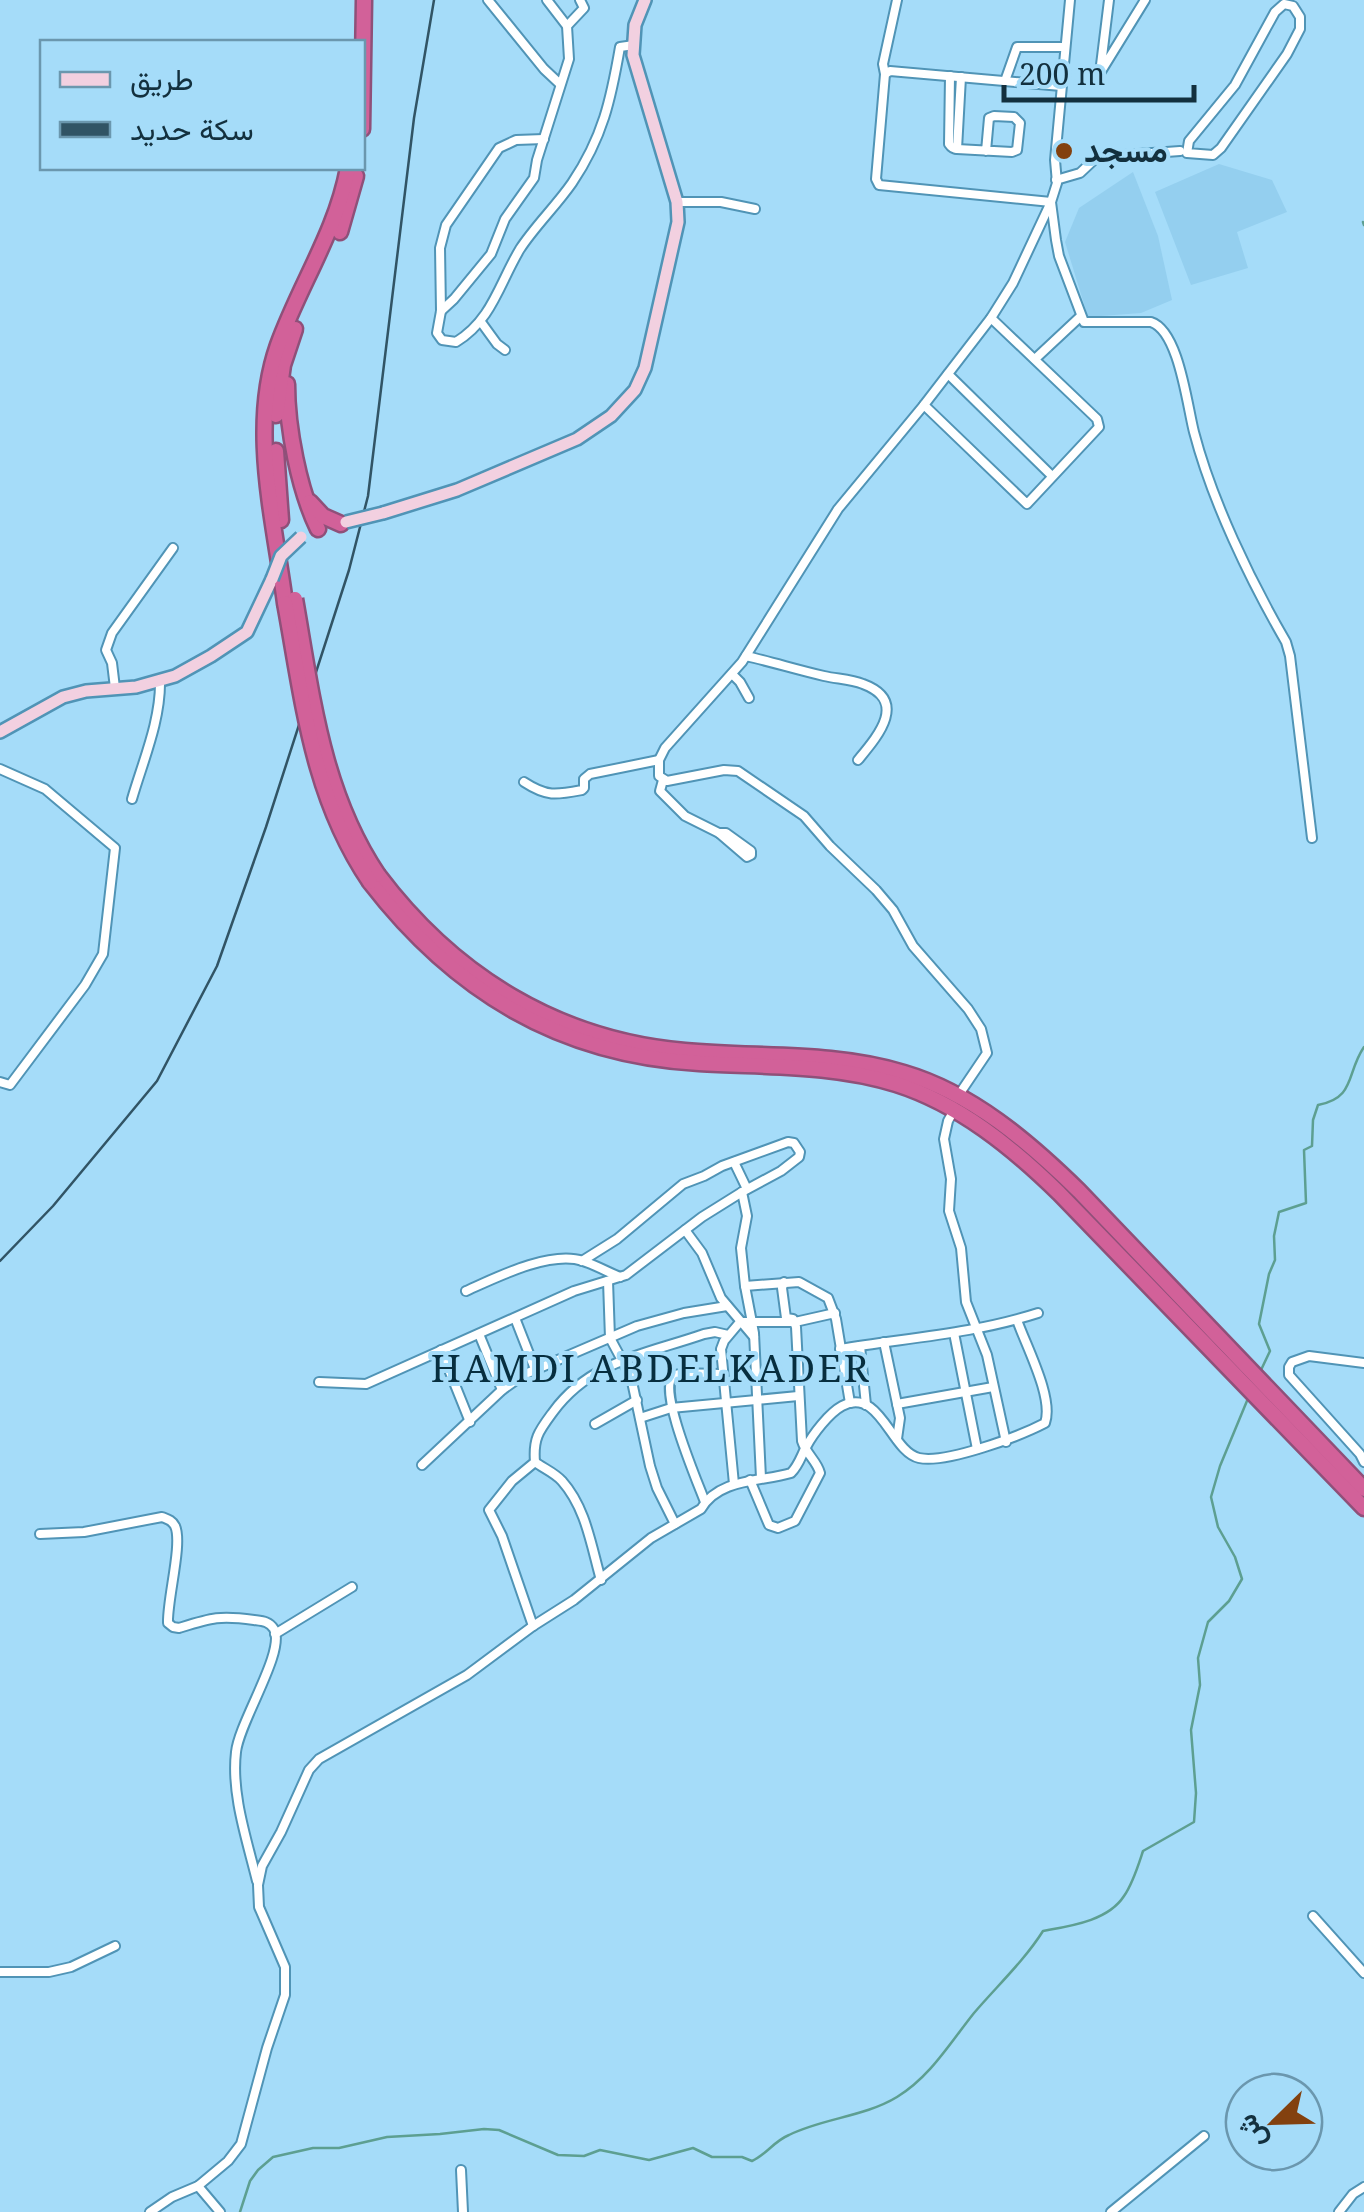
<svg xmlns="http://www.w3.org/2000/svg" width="1364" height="2212" font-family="'Noto Serif',Vazirmatn,serif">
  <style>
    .built { fill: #94cfef }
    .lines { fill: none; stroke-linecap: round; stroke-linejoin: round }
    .stream { stroke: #5d9f91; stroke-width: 2.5 }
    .street-casing { stroke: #5094b6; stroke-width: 12 }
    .secondary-casing { stroke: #5094b6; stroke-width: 16 }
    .highway-casing { stroke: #8f5079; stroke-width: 19 }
    .street { stroke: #fff; stroke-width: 8 }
    .secondary { stroke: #f2d0e0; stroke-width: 11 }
    .highway { stroke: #d26199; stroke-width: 14 }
    .rail { stroke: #315465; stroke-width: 2.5 }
    .secondary-bridge-casing { stroke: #5094b6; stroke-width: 16; stroke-linecap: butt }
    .highway-bridge-casing { stroke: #8f5079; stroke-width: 19; stroke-linecap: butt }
    .secondary-bridge { stroke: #f2d0e0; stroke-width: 11 }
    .highway-bridge { stroke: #d26199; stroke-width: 14 }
    .poi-dot { fill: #83410f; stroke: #a5dcf9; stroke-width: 4 }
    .labels { text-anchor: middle; stroke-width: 8; stroke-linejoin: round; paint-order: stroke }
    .poi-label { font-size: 32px; font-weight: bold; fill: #13303e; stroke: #a5dcf9; text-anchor: start }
    .quarter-label { font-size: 38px; letter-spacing: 2.5px; fill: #072e3f; stroke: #a5dcf9 }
  </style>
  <rect width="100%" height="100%" fill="#a5dcf9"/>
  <g class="built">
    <polygon points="1219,164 1272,180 1287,212 1237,232 1248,268 1191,285 1155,192"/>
    <polygon points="1133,172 1158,236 1172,300 1141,313 1088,317 1065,242 1079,208"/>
  </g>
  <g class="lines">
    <g class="stream">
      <polyline points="1363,222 1364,225"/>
      <path d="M1261,1370L1270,1351L1259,1324L1269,1274L1275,1260L1274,1236L1279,1212L1306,1203L1304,1150L1312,1146L1313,1120L1318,1105C1356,1098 1346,1073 1364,1047"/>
      <path d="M240,2212L250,2181L258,2170L273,2157L313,2148H339L387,2137L440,2134L484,2129L499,2130L558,2155L584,2156L600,2150L649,2160L693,2148L712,2157H742L752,2161C766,2155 774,2141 789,2135C823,2118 864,2117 897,2097C930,2077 950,2043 974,2013C997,1986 1024,1961 1043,1931C1070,1926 1108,1921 1124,1896C1133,1883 1138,1866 1143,1851L1194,1822L1196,1793L1191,1730L1200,1685L1198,1658L1208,1622L1229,1601L1242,1579L1235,1557L1218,1527L1211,1497L1220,1466L1249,1396"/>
    </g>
    <defs>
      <g id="street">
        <polyline points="488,0 544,69 560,84"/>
        <polyline points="547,0 567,26"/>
        <path d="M1070,0L1055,160L1057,183L1051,202L1056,240L1059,256L1084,322H1151C1179,331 1187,405 1194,432C1212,501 1250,580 1286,642L1290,656L1312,838"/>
        <polyline points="1109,0 1100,73 1145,0"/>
        <polygon points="1284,4 1293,6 1300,17 1300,29 1287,54 1221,148 1213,155 1187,153 1189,141 1235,85 1275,12"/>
        <polyline points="885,74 883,64 897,0"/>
        <path d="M950,76L949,144C951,147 953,149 957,149L1012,152L1017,150L1020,123L1014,117L994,116L989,118L986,151"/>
        <polyline points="1005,81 1017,47 1065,47"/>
        <path d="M544,139L516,140L499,148L446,225L440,248L441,311L437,333L442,340L456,342C492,320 499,284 520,249C535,226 556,206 572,183C603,137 611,99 620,47L634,45"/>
        <polyline points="957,149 961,77"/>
        <polyline points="1056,180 1080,173 1097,157 1180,151"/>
        <polyline points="677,202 721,202 755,209"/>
        <polyline points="441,311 454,299 491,254 505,219 534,178 537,160 569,59 567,26 584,8 580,0"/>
        <polyline points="481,322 497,344 505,350"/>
        <polyline points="1035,359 1081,316"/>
        <polyline points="948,374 1052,476"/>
        <polyline points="924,405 1027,504 1099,427 1097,419 991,318"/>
        <path d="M746,656C772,662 798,670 824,676C837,679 851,679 863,684C909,701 877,737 858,760"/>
        <polyline points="732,674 740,682 749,698"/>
        <polyline points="115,688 112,663 106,650 112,633 173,548"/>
        <polyline points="0,769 45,789 115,848 103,954 85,985 10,1085 0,1082"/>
        <polyline points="663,780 660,791 685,816 719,833"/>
        <path d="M524,782C547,797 556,795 582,790L584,788V779L590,774L659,760"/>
        <path d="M132,799C143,761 161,720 160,680"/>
        <polygon points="719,833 726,833 751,851 751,855 747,857"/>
        <polyline points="958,1096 987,1053 981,1029 968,1009 913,946 893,910 876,890 830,846 804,816 738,771 724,770 667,781 659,776 659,760 665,748 742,662 838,509 924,405 991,318 1013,283 1051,202 879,185 876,179 885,74 890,71 1061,86"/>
        <polyline points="954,1110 948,1121 944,1139 951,1179 949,1211 961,1248 966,1302 987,1355 1006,1442"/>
        <polyline points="734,1162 747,1189"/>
        <polyline points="742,1192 747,1216 741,1248 745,1286 754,1333 761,1478"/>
        <polyline points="685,1230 702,1253 721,1298 754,1337"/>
        <polyline points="608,1281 610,1338 631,1377 650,1466 657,1488 675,1524"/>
        <polyline points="745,1286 799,1282 828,1298 836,1319 850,1403"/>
        <path d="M466,1291C495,1278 550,1250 583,1261C595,1265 608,1272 620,1277"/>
        <polyline points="515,1318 535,1369"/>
        <polyline points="954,1333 977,1449"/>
        <polyline points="479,1334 502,1390"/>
        <polyline points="884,1342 900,1418 897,1439"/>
        <polyline points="860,1346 866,1405"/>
        <path d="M840,1349C906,1338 973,1334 1038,1313"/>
        <polyline points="441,1350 470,1422"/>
        <polyline points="1364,1363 1309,1356 1292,1362 1289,1367 1289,1375 1360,1454 1364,1462"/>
        <polyline points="319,1382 366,1384 574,1291 626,1275 702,1217 742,1192 781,1171 799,1157 800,1152 794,1143 788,1142 722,1166 704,1176 683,1184 617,1239 582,1261"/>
        <polyline points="897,1404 993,1387"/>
        <polyline points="640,1418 671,1408 798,1396"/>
        <polyline points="595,1424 637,1400"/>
        <path d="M535,1462C543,1468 555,1473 562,1481C586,1508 591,1545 601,1580"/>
        <polyline points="422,1465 502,1390 523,1375 637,1326 684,1313 727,1306"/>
        <path d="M750,1480L769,1525L778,1528L795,1521L820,1473C817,1461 806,1454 802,1441L796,1327L793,1319L786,1318L782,1288L784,1282"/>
        <polyline points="734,1484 721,1349 724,1341 740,1322 795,1322 835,1313"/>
        <path d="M705,1502C698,1483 655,1384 675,1375C680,1372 714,1374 722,1374"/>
        <path d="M40,1534L84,1532L162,1517C167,1519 172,1520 175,1526C183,1543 167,1600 168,1623L173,1627L179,1628C211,1618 219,1615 254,1620C262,1621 269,1621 274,1629C286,1651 239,1722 236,1752C231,1794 247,1840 257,1881"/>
        <path d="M533,1626L502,1536L489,1510L512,1481L535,1462C533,1438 539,1431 553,1412C591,1360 647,1354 704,1334L715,1332L728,1335"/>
        <polyline points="275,1634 352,1587"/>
        <polyline points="1313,1916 1364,1973"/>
        <polyline points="0,1972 49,1972 71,1967 115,1946"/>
        <polyline points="461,2170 463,2212"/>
        <polyline points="198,2186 220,2212"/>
        <path d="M150,2212L172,2197L198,2186L228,2161L241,2144L267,2048L285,1995V1967L259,1907L258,1885L262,1866L281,1832L309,1770L319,1759L467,1675L533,1626L574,1600L651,1538L701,1509C719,1478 761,1482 791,1473C799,1465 801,1456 806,1447C813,1434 829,1413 842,1406C880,1386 891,1452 919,1458C946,1464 1020,1436 1045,1423C1054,1398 1026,1346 1017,1320"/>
        <polyline points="1111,2212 1204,2136"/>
        <polyline points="1339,2212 1353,2194 1364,2187"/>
      </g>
      <g id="secondary">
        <polyline points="383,513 457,490 577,439 611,416 635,390 645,368 678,222 677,202 633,55 635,25 645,0"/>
        <polyline points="0,732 63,697 86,691 136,687 175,676 211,656 247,632 272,579"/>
      </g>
      <g id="highway">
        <polyline points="362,129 364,0"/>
        <polyline points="340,232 356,176"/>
        <path d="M287,384C287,428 299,490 318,529"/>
        <polyline points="276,415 283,365 295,329"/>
        <polyline points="276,451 281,520"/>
        <polyline points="310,502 323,516 341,524"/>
        <path d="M285,603C274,519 249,427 278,345C300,284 336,232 348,168"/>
        <path d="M378,875C454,976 558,1040 685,1051C758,1058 832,1051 904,1073C972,1093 1029,1142 1079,1191L1364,1489"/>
        <path d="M370,882C454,991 559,1055 699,1063C764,1067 833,1064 896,1084C959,1104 1012,1147 1059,1193L1364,1508"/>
      </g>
    </defs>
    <use href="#street" class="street-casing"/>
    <use href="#secondary" class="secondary-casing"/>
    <use href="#highway" class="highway-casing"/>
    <use href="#street" class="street"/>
    <use href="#secondary" class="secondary"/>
    <use href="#highway" class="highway"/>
    <polyline class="rail" points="0,1261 53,1206 157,1081 217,966 266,827 349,570 368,496 414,118 434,0"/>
    <defs>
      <g id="secondary-bridge">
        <polyline points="346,522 383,513"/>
        <polyline points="272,579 281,556 301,537"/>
      </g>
      <g id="highway-bridge">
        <path d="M295,599C312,695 322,792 378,875"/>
        <path d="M285,603C303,701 312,797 370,882"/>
      </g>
    </defs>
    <use href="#secondary-bridge" class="secondary-bridge-casing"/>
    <use href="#highway-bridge" class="highway-bridge-casing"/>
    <use href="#secondary-bridge" class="secondary-bridge"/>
    <use href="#highway-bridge" class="highway-bridge"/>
  </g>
  <circle class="poi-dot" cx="1064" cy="151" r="10"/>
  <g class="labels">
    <g class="poi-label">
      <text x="1084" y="162">مسجد</text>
    </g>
    <g class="quarter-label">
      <text x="651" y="1382">HAMDI ABDELKADER</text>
    </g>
  </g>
  <rect x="40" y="40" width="325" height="130" fill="#a5dcf9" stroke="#6b97ae" stroke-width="2.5"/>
  <rect x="60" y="72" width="50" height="15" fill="#f2d0e0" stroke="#6b97ae" stroke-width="2.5"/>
  <text x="130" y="90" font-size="30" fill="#13303e">طريق</text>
  <rect x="60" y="122" width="50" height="15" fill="#315465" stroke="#6b97ae" stroke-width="2.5"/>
  <text x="130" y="140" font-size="30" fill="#13303e">سكة حديد</text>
  <g transform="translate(1274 2122) rotate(247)"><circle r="48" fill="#a5dcf9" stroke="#6b97ae" stroke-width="2.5"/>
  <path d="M0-8L18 38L0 25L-18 38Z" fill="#83410f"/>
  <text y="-15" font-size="28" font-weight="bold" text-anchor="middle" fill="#13303e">ش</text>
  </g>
  <path d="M1004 85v15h190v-15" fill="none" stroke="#13303e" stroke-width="5"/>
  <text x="1019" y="85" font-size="30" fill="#13303e" stroke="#a5dcf9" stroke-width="8" paint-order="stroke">200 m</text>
</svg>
